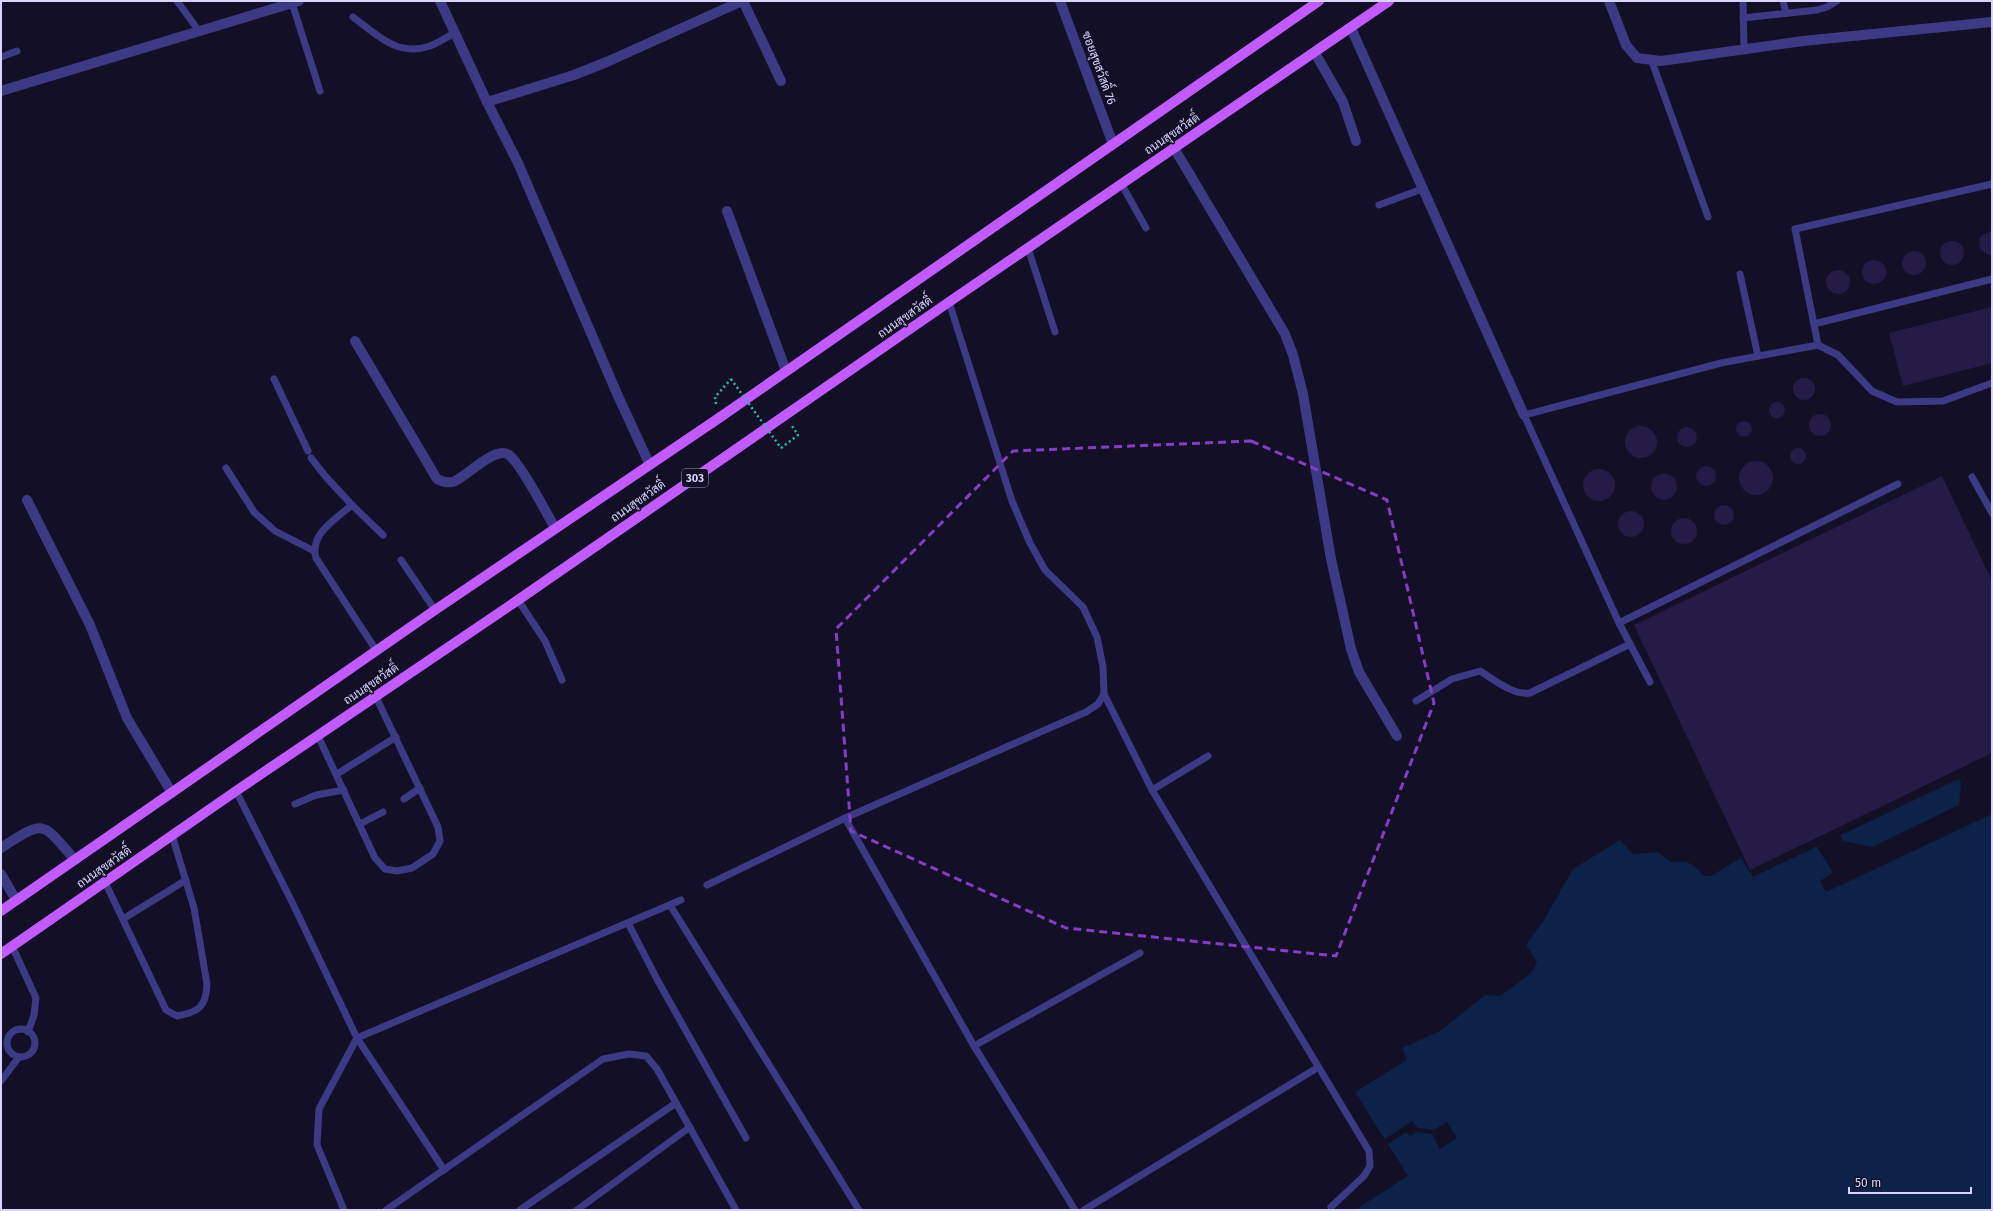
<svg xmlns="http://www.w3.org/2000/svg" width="1993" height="1211" font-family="'Fira Sans',Sarabun,sans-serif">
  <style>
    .water { fill: #0c2248 }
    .pier { fill: #130f26 }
    .building { fill: #241b47 }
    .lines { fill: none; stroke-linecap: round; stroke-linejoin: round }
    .path { stroke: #2fb8b0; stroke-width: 2.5; stroke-dasharray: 2 3; stroke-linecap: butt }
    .service { stroke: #3d3a85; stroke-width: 7 }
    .minor { stroke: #3d3a85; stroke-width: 10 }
    .tertiary { stroke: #3d3a85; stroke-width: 10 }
    .primary { stroke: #c25bff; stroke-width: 10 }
    .path-bridge { stroke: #2fb8b0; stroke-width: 2.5; stroke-dasharray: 2 3; stroke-linecap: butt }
    .marked { fill: none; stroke: #843dc5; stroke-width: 3; stroke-dasharray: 8 5; stroke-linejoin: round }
    .labels { text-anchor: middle; stroke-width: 3; stroke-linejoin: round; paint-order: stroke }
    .shield { fill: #130f26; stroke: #9e99be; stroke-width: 1 }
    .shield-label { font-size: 11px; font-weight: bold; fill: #d9d4ff }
    .street-label { font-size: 12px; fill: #d9d4ff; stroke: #130f26 }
  </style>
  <rect width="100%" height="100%" fill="#130f26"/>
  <path class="water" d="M1992,763V1210H1355L1408,1176L1355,1092L1407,1060L1402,1048L1440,1031L1485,995L1500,996L1531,973L1537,962L1526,945L1544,920L1573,869L1620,840L1633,854L1658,852L1671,862C1689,861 1692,862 1704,876H1711L1741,858L1753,877Z"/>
  <g class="pier">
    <polygon points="1991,764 1992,814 1826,892 1820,881 1833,873 1817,847 1840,835 1843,841 1872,847 1959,805 1961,783 1959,779"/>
    <polygon points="1412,1121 1418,1128 1434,1130 1447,1122 1457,1138 1440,1149 1432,1134 1416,1132 1410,1136 1406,1132 1388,1144 1385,1139"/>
  </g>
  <g class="building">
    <polygon points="1992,231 1992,255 1988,255 1980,249 1979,239 1982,235"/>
    <circle cx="1952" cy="253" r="12"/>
    <circle cx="1914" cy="263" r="12"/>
    <circle cx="1874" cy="272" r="12"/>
    <circle cx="1838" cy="282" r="12"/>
    <polygon points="1992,307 1992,363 1903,386 1889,333"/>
    <circle cx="1804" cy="389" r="11"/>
    <circle cx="1777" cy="410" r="8"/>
    <circle cx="1820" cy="425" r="11"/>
    <circle cx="1744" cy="429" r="8"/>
    <circle cx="1641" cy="442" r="16"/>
    <circle cx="1687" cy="437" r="10"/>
    <circle cx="1798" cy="456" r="8"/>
    <circle cx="1756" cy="478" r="17"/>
    <circle cx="1706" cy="476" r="10"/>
    <circle cx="1599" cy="485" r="16"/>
    <circle cx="1664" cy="487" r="13"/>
    <polygon points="1942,476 1992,581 1992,753 1750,870 1634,625"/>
    <circle cx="1724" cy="515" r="10"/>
    <circle cx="1631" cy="524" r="13"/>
    <circle cx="1684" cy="531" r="13"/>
  </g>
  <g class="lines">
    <g class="path">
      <polyline points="716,404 715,397 731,379"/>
      <polyline points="781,448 798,435 792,426"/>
    </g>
    <g class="service">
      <polyline points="177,1 199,31"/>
      <polyline points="1743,1 1744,49"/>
      <polyline points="1783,1 1786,13"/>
      <polyline points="292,3 320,91"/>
      <path d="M353,17C377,35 397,57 430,46C438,43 447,37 455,33"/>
      <polyline points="1743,18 1817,10 1827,7 1837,1"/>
      <polyline points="1,57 17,51"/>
      <polyline points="1651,59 1708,217"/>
      <polyline points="1122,185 1146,228"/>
      <polyline points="1379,205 1422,189"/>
      <polyline points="1028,248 1055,332"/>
      <polyline points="1740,274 1758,356"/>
      <polyline points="1814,324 1992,279"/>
      <polyline points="1818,345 1795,229 1992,184"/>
      <polyline points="274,379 308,451"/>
      <polyline points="311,458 326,477 352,505"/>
      <polyline points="226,468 254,512 275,531 314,551"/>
      <polyline points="1972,477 1992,513"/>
      <polyline points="401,560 435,610"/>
      <polyline points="518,600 545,641 562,680"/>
      <polyline points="1619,623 1898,484"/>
      <path d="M376,650L316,558C309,534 336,519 352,505L383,535"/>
      <polyline points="1650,682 1619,623 1524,415 1721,363 1818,345 1838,355 1872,391 1897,402 1943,401 1992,383"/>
      <polyline points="1104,694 1152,790 1369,1151 1370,1166 1364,1176 1331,1207"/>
      <path d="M1416,701L1452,679L1480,671C1495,680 1512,695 1530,693L1630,644"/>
      <polyline points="318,736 375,858 385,869 397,871 412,868 433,854 440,841 438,827 376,697"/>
      <polyline points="337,774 396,737"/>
      <polyline points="1152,790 1208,756"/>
      <polyline points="236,791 292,902 357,1038 319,1109 317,1145 344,1210"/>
      <polyline points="404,799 420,788"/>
      <polyline points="295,804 316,795 344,790"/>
      <polyline points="845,818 974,1046 1075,1210"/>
      <polyline points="360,824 383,812"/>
      <path d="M105,882L166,1010L177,1016C199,1012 206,1007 207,984L194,908L172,835"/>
      <polyline points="707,885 845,818 1086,712 1098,704 1104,694 1103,667 1097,637 1083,607 1045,570 1030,543 1012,501 949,302"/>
      <polyline points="670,905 859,1210"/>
      <polyline points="123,919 186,880"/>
      <polyline points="628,923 658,981 746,1138"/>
      <polyline points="12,946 36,998 34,1015 28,1032"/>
      <circle cx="21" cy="1043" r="14"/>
      <polyline points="974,1046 1140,953"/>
      <polyline points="1,1081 19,1057"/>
      <polyline points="444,1170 357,1038 681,900"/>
      <polyline points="386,1210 603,1059 629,1054 646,1056 657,1069 736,1210"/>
      <polyline points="520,1210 676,1103"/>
      <polyline points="577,1210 690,1127"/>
      <polyline points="1084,1210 1317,1068"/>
    </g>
    <g class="minor">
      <polyline points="440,1 487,102 518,163 618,396 649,463"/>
      <polyline points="743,1 781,81"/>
      <polyline points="1609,1 1626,45 1637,58 1661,61 1803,41 1992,22"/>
      <polyline points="1351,28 1524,415"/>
      <polyline points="1315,53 1343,102 1356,141"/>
      <polyline points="1,91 299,1"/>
      <polyline points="487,102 574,75 609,61 742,1"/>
      <polyline points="1174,148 1285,334 1293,355 1303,394 1331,559 1351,649 1359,672 1397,736"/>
      <polyline points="727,211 786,371"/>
      <path d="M355,341L437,479C443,482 449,484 455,481C467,476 496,445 509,455C521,464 546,512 555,528"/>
      <polyline points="27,500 90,625 127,718 172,793"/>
      <path d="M1,848C46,819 41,821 75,860"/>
      <polyline points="1,874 16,900"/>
    </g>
    <polyline class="tertiary" points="1060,1 1113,144"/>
    <g class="primary">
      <polyline points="1,911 435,610 719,418 1319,1"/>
      <polyline points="1,954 236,791 518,600 949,302 1389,1"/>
    </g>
    <polyline class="path-bridge" points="731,379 781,448"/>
  </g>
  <path class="marked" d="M1251,441L1387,500L1434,703L1336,956L1066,928L851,831L836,629L1013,451Z"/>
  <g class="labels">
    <rect class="shield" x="682" y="469" width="26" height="18" rx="3"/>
    <g class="shield-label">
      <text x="695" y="482">303</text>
    </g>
    <g class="street-label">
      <text transform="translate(1099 68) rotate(70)" y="4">ซอยสุขสวัสดิ์ 76</text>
      <text transform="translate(1172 134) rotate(-34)" y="4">ถนนสุขสวัสดิ์</text>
      <text transform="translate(905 317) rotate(-35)" y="4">ถนนสุขสวัสดิ์</text>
      <text transform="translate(638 501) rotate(-35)" y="4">ถนนสุขสวัสดิ์</text>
      <text transform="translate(371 684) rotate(-34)" y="4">ถนนสุขสวัสดิ์</text>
      <text transform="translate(104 867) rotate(-35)" y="4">ถนนสุขสวัสดิ์</text>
    </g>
  </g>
  <rect width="1993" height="1211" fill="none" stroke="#d9d4ff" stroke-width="4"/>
  <path d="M1849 1187v6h122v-6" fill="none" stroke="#d9d4ff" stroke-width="2"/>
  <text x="1855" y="1187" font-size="12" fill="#d9d4ff" stroke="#130f26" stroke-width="3" paint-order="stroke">50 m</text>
</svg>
